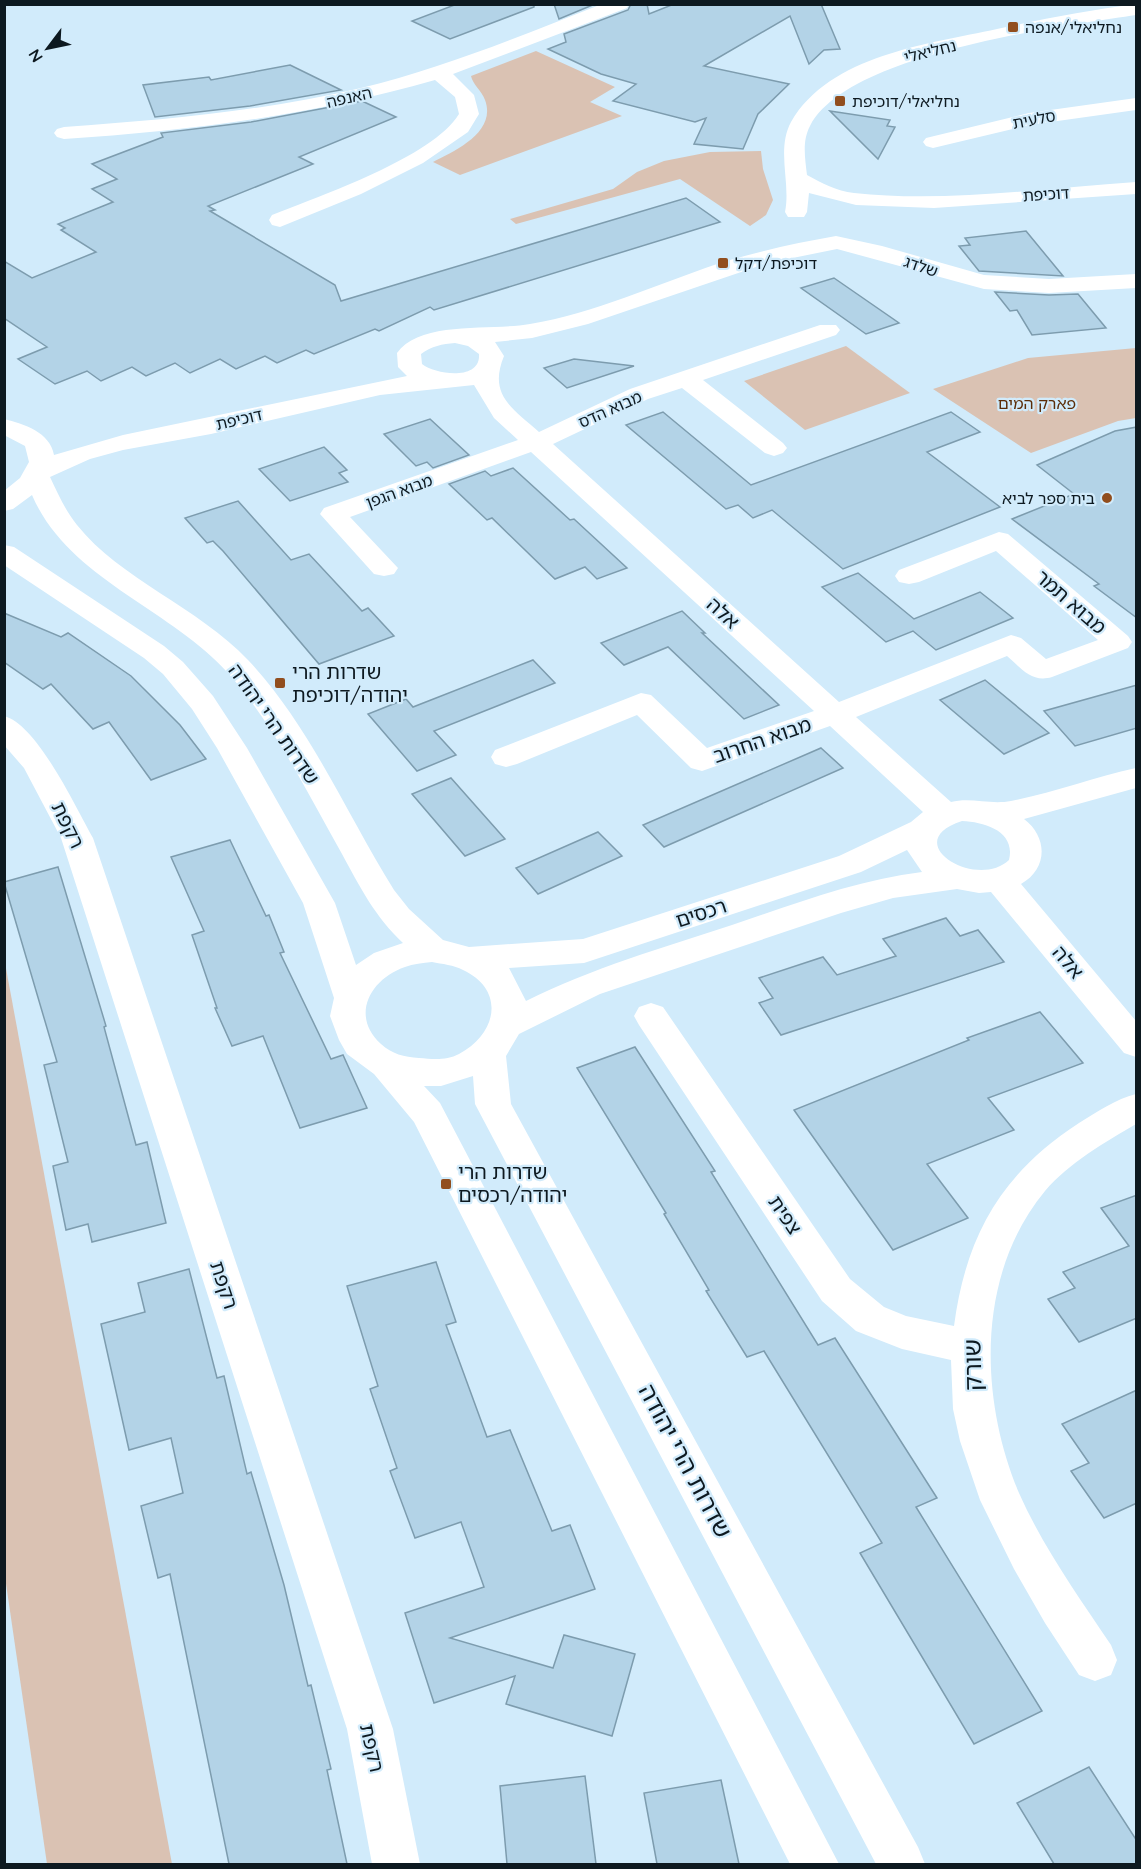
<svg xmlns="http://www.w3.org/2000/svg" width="1141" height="1869" font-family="Quicksand,'Noto Sans Hebrew',sans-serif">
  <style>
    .green { fill: #dac2b3 }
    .building { fill: #b3d3e7; stroke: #7d9cae; stroke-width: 1.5 }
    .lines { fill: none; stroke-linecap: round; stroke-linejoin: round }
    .minor { fill: #fff; fill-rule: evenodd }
    .poi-dot { fill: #914e1e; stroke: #d1ebfb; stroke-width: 2 }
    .labels { text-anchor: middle; stroke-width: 4.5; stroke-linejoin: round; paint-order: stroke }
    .far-poi-label { font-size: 16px; fill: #0d1920; stroke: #d1ebfb; text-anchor: start }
    .far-street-label { font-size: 16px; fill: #0d1920; stroke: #d1ebfb }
    .far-park-label { font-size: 16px; fill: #5c2d08; stroke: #d1ebfb }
    .street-label { font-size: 20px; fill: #0d1920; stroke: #d1ebfb }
    .poi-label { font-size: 20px; fill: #0d1920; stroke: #d1ebfb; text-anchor: start }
    .near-street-label { font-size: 24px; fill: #0d1920; stroke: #d1ebfb }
  </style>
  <rect width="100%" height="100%" fill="#d1ebfb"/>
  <g class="green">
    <path d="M536,51L615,87L590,102L622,116L460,175L433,162C455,151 497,132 485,100C482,91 473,85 471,76Z"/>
    <polygon points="761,151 763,169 773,200 766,215 750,226 680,179 516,224 510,219 613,189 637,172 664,161 710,152"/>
    <polygon points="846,346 910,393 805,430 744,381"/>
    <polygon points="1136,348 1136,418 1118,421 1031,453 933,389 1028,358"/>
    <polygon points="5,963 172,1864 47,1864 4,1570"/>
  </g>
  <g class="building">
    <polygon points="457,4 534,4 534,7 450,39 412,21"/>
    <polygon points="554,4 595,4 559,19"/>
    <polygon points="631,4 647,4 649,14 674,4 821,4 840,49 824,50 809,64 790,16 704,66 789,84 758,114 743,149 694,144 706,118 695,122 613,101 636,84 601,74 548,49 566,42 564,34 628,10"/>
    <polygon points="290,65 341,90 250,106 155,117 143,85 209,77 211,80"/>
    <polygon points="362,101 396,117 299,157 313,164 208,206 215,210 210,211 335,285 341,301 686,198 720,222 434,310 430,307 379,331 375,329 314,354 306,350 277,363 265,356 236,369 220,359 190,373 175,363 146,376 132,367 101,381 87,371 55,384 18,359 47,347 4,318 4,261 32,278 96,252 61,230 65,228 58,224 113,202 92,189 117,179 92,164 163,137 161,133 251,122"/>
    <polygon points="830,111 890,120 887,126 895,127 878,159"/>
    <polygon points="1026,231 1063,276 979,271 959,246 970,245 965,238"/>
    <polygon points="834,278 899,323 866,334 801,288"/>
    <polygon points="995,292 1049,295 1078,294 1106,328 1032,335 1017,310 1010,311"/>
    <polygon points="574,359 634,366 567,388 544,368"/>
    <polygon points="663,412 751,485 951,412 980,432 927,452 1000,507 843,569 772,510 753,518 738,505 726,509 626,425"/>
    <polygon points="430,419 469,455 433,468 427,462 416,466 384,434"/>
    <polygon points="1137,427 1137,618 1094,586 1099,584 1012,519 1074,494 1037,465 1115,431"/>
    <polygon points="324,447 347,470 339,473 348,482 290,501 259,469"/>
    <polygon points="513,468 570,520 574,519 627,568 597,579 585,567 555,579 492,518 487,520 449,484 485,471 491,476"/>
    <polygon points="238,501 291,560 309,554 362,611 368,608 394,636 319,664 223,551 213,541 207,543 185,518"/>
    <polygon points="858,573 914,619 980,592 1013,618 936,650 913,631 886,642 822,587"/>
    <polygon points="682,611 705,633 702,633 779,705 744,719 668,647 624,665 601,643"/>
    <polygon points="4,613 61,637 68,633 131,676 180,725 206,759 151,780 109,722 93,729 51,684 43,689 4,662"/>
    <polygon points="533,660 555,683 434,731 456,755 417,771 368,714 406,699 413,707"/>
    <polygon points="985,680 1049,733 1004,754 940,700"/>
    <polygon points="1137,685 1137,728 1075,746 1044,711"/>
    <polygon points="821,748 843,768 664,847 643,825"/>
    <polygon points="451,778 505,839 465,856 412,794"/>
    <polygon points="598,832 622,856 538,894 516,868"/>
    <polygon points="230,840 266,916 269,915 284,952 280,953 331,1059 343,1055 367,1108 300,1128 263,1036 232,1046 215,1008 217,1008 192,935 204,931 171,857"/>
    <polygon points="58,867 106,1026 104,1027 136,1145 147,1142 166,1223 92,1242 88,1224 66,1230 53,1166 68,1162 44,1065 57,1062 4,882"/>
    <polygon points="946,918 960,936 978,930 1004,962 781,1035 759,1003 773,998 759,978 823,957 837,975 896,956 883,939"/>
    <polygon points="1040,1012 1083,1063 988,1098 1014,1130 927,1164 968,1218 893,1250 794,1110 969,1040 967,1038"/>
    <polygon points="635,1047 715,1171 711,1172 818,1345 835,1338 937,1498 916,1507 1042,1711 974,1744 860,1553 882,1543 764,1351 747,1357 706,1291 709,1290 664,1214 666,1213 577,1068"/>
    <polygon points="1137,1195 1137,1318 1079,1342 1048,1299 1075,1288 1063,1272 1129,1246 1101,1208"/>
    <polygon points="436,1262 456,1322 446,1325 487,1437 510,1430 552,1531 570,1525 595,1589 450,1638 553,1668 564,1635 635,1654 612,1736 506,1704 515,1676 434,1703 405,1613 484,1587 461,1522 415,1538 390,1471 397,1468 370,1389 378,1386 347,1286"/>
    <polygon points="189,1269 217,1378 224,1376 247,1474 251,1472 284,1585 308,1686 311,1685 331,1769 327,1770 347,1864 229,1864 170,1574 158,1578 141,1506 183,1493 171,1438 129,1450 101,1324 145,1312 138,1283"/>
    <polygon points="1137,1390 1137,1503 1104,1518 1071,1471 1089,1463 1062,1424"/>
    <polygon points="1089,1767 1137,1841 1137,1864 1054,1864 1017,1803"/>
    <polygon points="585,1776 596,1864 507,1864 500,1786"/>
    <polygon points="721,1780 739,1864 657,1864 644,1793"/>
  </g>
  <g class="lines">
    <g class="minor">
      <path d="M602,4H629L627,8L453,74L474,95L479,114L468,132L423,163L361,194L280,227L272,225L269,220L272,215C320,196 433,157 459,114L455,97L435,80C313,115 190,131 64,139L57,137L54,133L57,129L64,127C164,120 264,111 361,88C444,68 523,35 602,4Z"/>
      <path d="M1136,4V15C1059,27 848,53 810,126C802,141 805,158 807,175C822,183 836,191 854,193C945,203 1045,188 1136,182V194L934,208L856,205L809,193L807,212L804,217H788L785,212C791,183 776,150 791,122C830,55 928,44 997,29C1043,19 1090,10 1136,4Z"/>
      <polygon points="1136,98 1136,110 1029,125 933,148 926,146 923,142 926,138 1029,113"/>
      <path d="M836,236L882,246L984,275L1049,279L1136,274V288L1049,293L984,289L837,249L768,263L588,324L532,338L495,342L504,356C488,395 512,408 539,432L630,389L820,325H836L840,330L836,335L703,380L783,443L787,448L783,453L774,456L765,453L682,388L648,399L553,444L839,702L1011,635L1021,638L1046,659L1098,640L996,551L919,582L909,584L899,582L895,576L899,570L999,532L1008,534L1128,636L1132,642L1128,648L1052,677C1032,683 1022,669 1007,656L856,717L951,802C971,797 990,805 1011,801C1053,793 1094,777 1136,768V788L1024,819C1048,837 1048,869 1021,884L1136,1021V1057L1124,1053L991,892L979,893L957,889L893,898L841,913L600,994L519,1034L506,1056L511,1104L918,1847L925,1864H876L475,1104L473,1076L441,1086H424L440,1103L839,1864H790L414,1122L374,1074L347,1054L339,1040L330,1016L334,998L303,903L217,748L192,709L163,674L144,658L4,565V545L14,547L164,646L183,662L213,696L247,748L335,903L356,965L374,953L403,943C375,917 360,887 342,854C307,792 275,726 228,673C170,608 68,579 32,495L13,509L4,511V491L20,478L29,462L25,446L4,435V419C24,424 50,432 54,455L123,435L407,376L398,367L397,353C420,320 492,331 530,324C595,313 655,285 717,264C756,252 795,243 836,236ZM455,343L468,346L479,354C481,381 436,375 422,364L421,354C432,346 442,344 455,343ZM474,385L494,418L518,440L324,508L320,514L374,574L384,576L394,574L398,568L350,517L531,452L814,711L707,748L651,695L641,693L495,750L491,757L495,764L506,767L517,764L637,715L691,768L702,771L830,726L923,812L911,822L839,856L583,939L469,947L443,940L409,909L394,890C346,813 310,726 248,660C198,607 120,579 77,525C65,510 58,494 50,477L90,459L123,450L211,434L380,395ZM962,821C986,822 1016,832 1009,860C976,891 897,842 962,821ZM907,850L922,872C857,880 794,904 732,925C662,948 592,968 526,1001L509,968L584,963L861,872ZM432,962C442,964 454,965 463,970C506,990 497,1034 459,1054C446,1061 432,1059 419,1058C404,1057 392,1054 381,1044C350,1016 370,979 405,967C413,964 423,963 432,962Z"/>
      <path d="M4,716C37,724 76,808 93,838L393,1729L420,1864H372L347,1729L61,838L24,768L4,745Z"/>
      <path d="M651,1003L663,1007L850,1279L884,1307L906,1316L954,1326C966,1235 1002,1173 1079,1123C1097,1112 1116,1099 1136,1094V1124C1105,1142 1069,1163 1045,1191C976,1274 979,1398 1019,1493C1043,1547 1078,1596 1111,1645L1117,1660L1111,1675L1095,1681L1079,1675L1045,1623L1014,1569L980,1500L960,1441L953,1409L951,1360L902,1349L856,1331L822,1301L639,1025L634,1016L639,1007Z"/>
    </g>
  </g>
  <g class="poi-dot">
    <rect x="1007" y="21" width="12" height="12" rx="3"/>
    <rect x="834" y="95" width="12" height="12" rx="3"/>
    <rect x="717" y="257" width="12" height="12" rx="3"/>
    <circle cx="1107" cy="498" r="6"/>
    <rect x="274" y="677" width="12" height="12" rx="3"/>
    <rect x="440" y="1178" width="12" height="12" rx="3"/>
  </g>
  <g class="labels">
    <g class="far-poi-label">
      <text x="1025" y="33">נחליאלי/אנפה</text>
      <text x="852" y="107">נחליאלי/דוכיפת</text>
      <text x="735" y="269">דוכיפת/דקל</text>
      <text x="1095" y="504" text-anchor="end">בית ספר לביא</text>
    </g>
    <g class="far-street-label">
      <text transform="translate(930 51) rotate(-14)" y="6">נחליאלי</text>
      <text transform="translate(349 97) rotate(-13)" y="6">האנפה</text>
      <text transform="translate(1034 119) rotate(-11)" y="6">סלעית</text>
      <text transform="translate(1046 194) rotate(-4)" y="6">דוכיפת</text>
      <text transform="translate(921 266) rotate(19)" y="6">שלדג</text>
      <text transform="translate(610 409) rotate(-24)" y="6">מבוא הדס</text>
      <text transform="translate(239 419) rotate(-13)" y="6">דוכיפת</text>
      <text transform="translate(399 491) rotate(-20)" y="6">מבוא הגפן</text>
    </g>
    <g class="far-park-label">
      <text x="1037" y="409">פארק המים</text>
    </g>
    <g class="street-label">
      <text transform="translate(1071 602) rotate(41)" y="7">מבוא תמר</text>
      <text transform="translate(723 613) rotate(42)" y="7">אלה</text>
      <text transform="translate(274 724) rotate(55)" y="7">שדרות הרי יהודה</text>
      <text transform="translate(762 740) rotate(-19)" y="7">מבוא החרוב</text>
      <text transform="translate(68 825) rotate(64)" y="7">רקפת</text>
      <text transform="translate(701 913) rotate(-18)" y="7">רכסים</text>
      <text transform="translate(1068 962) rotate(50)" y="7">אלה</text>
      <text transform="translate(785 1215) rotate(56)" y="7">צפית</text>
      <text transform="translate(224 1285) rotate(72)" y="7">רקפת</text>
      <text transform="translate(372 1748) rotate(77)" y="7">רקפת</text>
    </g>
    <g class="poi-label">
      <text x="292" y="679">שדרות הרי<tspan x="292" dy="23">יהודה/דוכיפת</tspan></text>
      <text x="458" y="1179">שדרות הרי<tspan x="458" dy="23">יהודה/רכסים</tspan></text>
    </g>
    <g class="near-street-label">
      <text transform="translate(973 1365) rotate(-91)" y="8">שורק</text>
      <text transform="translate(685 1461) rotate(62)" y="8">שדרות הרי יהודה</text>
    </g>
  </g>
  <rect width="1141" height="1869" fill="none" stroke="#0d1920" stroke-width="12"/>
  <g transform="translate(48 48) rotate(238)" stroke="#d1ebfb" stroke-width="4.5" paint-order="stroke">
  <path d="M0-4.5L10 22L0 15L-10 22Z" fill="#0d1920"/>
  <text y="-9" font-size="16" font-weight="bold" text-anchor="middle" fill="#0d1920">N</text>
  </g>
</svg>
